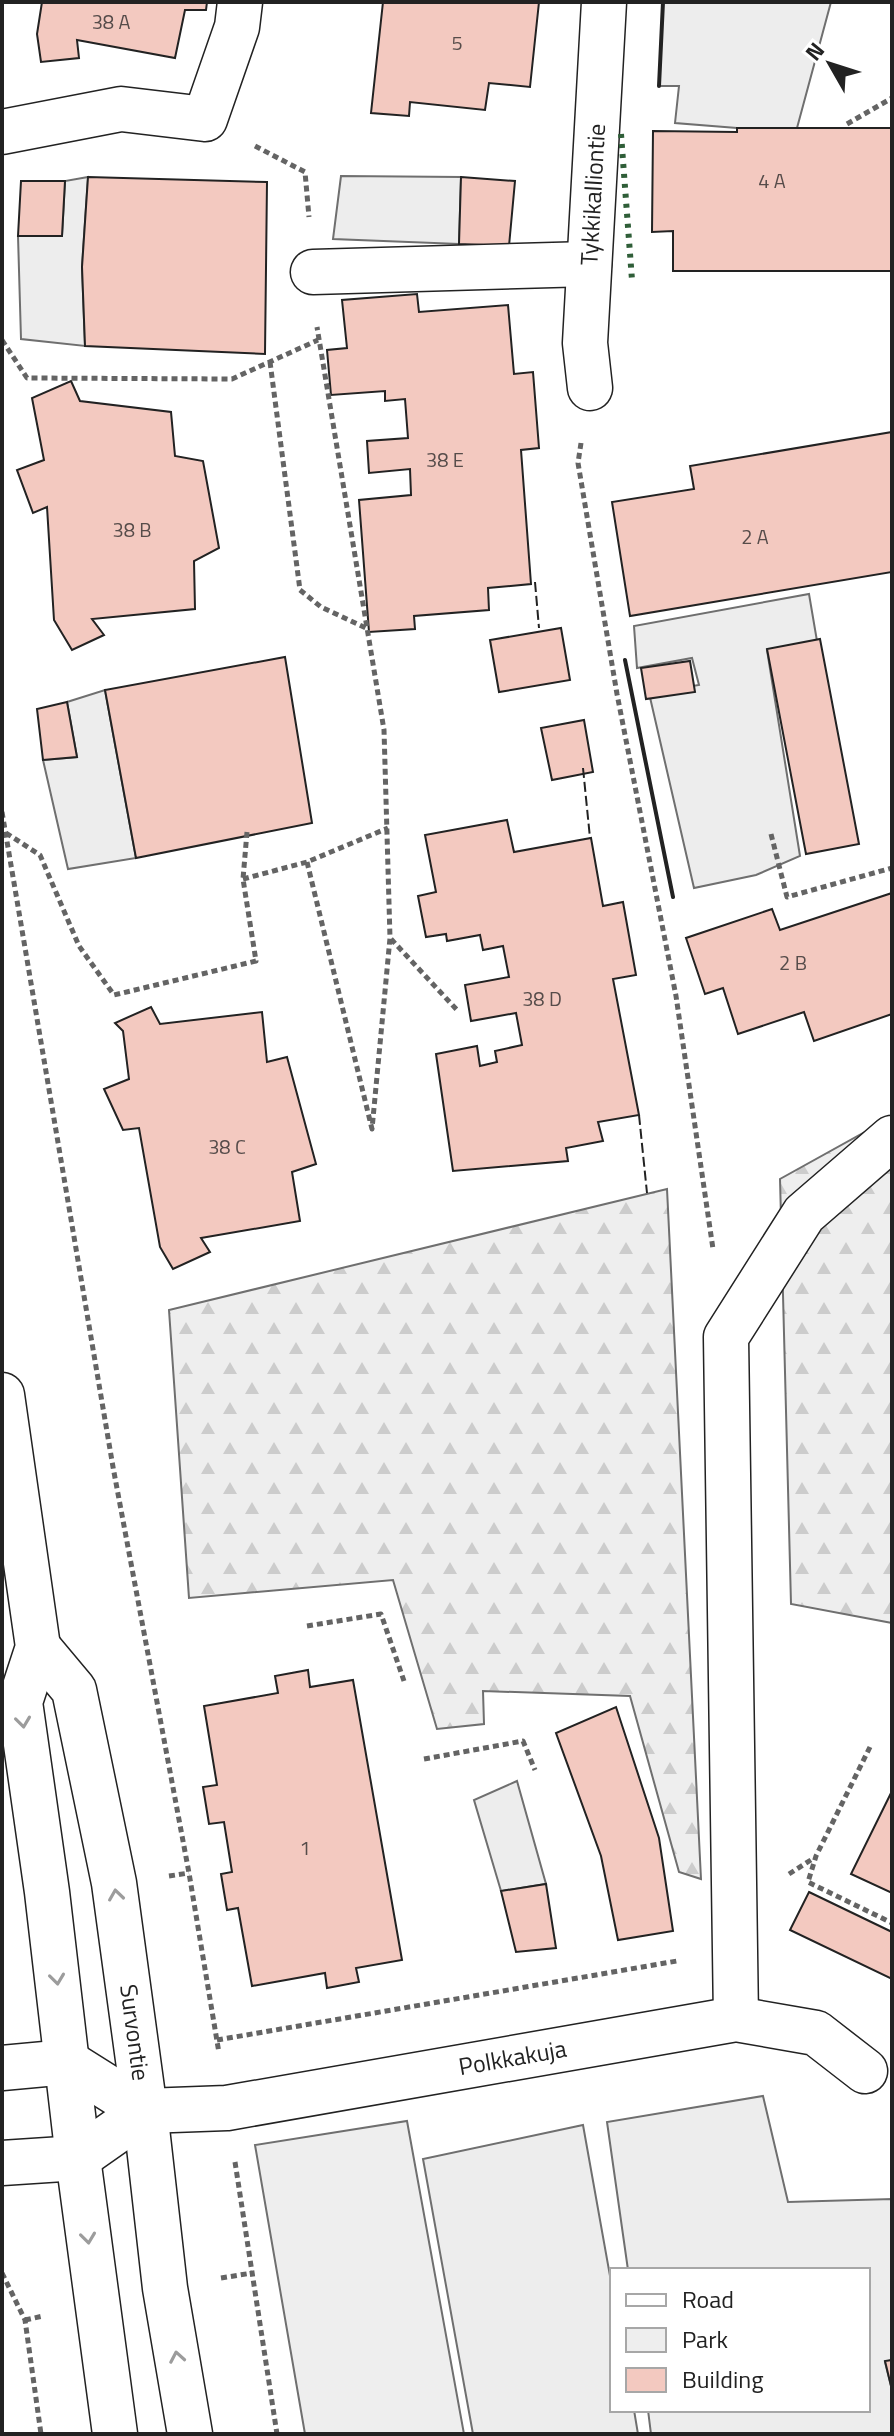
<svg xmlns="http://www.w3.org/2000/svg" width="894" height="2436" font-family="'Titillium Web',sans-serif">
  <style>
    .green { fill: #eee; stroke: #6f6f6f; stroke-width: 2 }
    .forest { fill: url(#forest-firs); stroke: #6f6f6f; stroke-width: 2 }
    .parking { fill: #ededed; stroke: #6f6f6f; stroke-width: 2 }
    .building { fill: #f3c9c0; stroke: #222; stroke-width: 2 }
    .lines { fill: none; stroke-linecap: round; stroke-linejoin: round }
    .minor-casing { stroke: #222; stroke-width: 47 }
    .major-casing { stroke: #222; stroke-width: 47 }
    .path { stroke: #646464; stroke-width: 5; stroke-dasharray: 6 4; stroke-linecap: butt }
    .minor { stroke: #fff; stroke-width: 44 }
    .major { stroke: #fff; stroke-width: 44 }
    .hedge { stroke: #2f5e38; stroke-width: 6; stroke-dasharray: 4 6; stroke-linecap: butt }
    .fence { stroke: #222; stroke-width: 2; stroke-dasharray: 10 4; stroke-linecap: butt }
    .wall { stroke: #222; stroke-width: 4 }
    .oneway { stroke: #9c9c9c }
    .labels { text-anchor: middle; stroke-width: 6; stroke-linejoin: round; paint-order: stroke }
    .number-label { font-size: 20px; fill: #564c4a }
    .street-label { font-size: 24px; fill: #222; stroke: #fff }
  </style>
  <defs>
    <pattern id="forest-firs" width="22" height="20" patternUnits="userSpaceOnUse" patternTransform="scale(2)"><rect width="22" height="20" fill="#eee"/><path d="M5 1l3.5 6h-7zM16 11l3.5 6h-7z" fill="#ccc"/></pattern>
  </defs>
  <rect width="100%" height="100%" fill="#fff"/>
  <polygon class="green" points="407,2121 464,2434 305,2434 255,2145"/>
  <g class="forest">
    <polygon points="892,1117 892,1623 791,1604 780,1179"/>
    <polygon points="667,1189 701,1879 679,1872 630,1696 483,1691 484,1724 437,1729 393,1580 189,1598 169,1310"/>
  </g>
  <g class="parking">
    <polygon points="663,2 831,2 797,128 737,128 675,123 679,86 659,86"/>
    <polygon points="341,176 461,177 459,244 333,239"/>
    <polygon points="88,177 82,267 85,346 21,339 18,236 62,236 65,181"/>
    <polygon points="809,594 817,641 767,650 800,856 756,875 694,888 649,693 699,685 692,658 637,668 634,626"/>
    <polygon points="105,690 136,858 68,869 43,760 77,757 67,702"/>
    <polygon points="517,1781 546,1884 501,1891 474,1800"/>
    <polygon points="763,2096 788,2202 892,2199 892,2360 885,2362 892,2390 892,2434 651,2434 648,2410 868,2410 868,2270 628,2270 607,2122"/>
    <polygon points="583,2125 612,2287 612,2410 634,2410 638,2434 473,2434 423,2159"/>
  </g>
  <g class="building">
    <polygon points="42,2 207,2 206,10 185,10 175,58 77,40 79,58 41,62 37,34"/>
    <polygon points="383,2 539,2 530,87 489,83 485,110 410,102 409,116 371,113"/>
    <polygon points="737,128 892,128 892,271 673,271 673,231 652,232 653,131 737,132"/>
    <polygon points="88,177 267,182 265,354 85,346 82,267"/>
    <polygon points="461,177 515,181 509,246 459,244"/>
    <polygon points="21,181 65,181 62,236 18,236"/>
    <polygon points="417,294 419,312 508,305 514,374 533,372 539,448 521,450 531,584 488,588 489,610 414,616 415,629 369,632 359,500 411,495 410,469 369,473 367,441 408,438 405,399 385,401 385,391 331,395 327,350 347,348 342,300"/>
    <polygon points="71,381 80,401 171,412 175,456 203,461 219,548 194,561 195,609 92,619 104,635 72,650 54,620 47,507 33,513 17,470 44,460 32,398"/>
    <polygon points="892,432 892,572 630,616 612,502 694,489 690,466"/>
    <polygon points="561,628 570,680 499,692 490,640"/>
    <polygon points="820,639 859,844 806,854 767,649"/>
    <polygon points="285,657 312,823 136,858 105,690"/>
    <polygon points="690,661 695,692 646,699 641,668"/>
    <polygon points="67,702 77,757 43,760 37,709"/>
    <polygon points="584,720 593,772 552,780 541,728"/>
    <polygon points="507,820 514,852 591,838 603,906 623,902 636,975 613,979 639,1115 598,1122 603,1141 566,1148 568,1161 453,1171 436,1054 477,1046 480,1066 497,1062 495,1051 522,1045 516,1013 471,1021 465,985 509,977 503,946 483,950 480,935 447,941 446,934 426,937 418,896 436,892 425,835"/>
    <polygon points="892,893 892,1014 814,1041 804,1012 738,1034 723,988 705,994 686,938 772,909 780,930"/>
    <polygon points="151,1007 160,1024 262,1012 267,1062 287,1057 316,1164 292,1172 300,1221 201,1238 210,1252 173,1269 160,1247 139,1128 123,1130 104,1089 129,1079 123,1031 115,1023"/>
    <polygon points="308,1670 310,1687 353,1680 402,1960 356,1968 359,1982 327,1988 325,1973 252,1986 238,1908 227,1910 221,1874 232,1872 224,1822 209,1824 203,1787 217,1785 204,1706 278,1693 275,1676"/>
    <polygon points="616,1707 659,1838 673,1931 618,1940 601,1856 556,1733"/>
    <polygon points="892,1791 892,1893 851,1874"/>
    <polygon points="546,1884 556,1948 516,1952 501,1891"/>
    <polygon points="809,1892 892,1932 892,1979 790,1930"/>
    <polygon points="892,2360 892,2390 885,2361"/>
  </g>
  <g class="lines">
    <defs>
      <g id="minor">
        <polyline points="2,132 121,109 205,119 237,27 240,2"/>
        <polyline points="313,272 589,264"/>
        <path id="s1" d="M590,388L585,343L604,2"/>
        <polyline points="736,2019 726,1337 804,1214 892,1138"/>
        <polyline points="2,2068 67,2062 145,2111"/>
        <path id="s2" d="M145,2111L227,2108L736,2019L816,2033L865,2071"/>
        <polyline points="2,2163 78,2158 145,2111"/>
      </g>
      <g id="major">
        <polyline points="2,1395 38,1647 20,1702 47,1892 78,2158 115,2434"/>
        <path id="s3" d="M38,1647L74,1690L114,1883L145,2111L165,2288L190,2434"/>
      </g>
    </defs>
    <use href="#minor" class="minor-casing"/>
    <use href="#major" class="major-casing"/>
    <g class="path">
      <polyline points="847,124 892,98"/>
      <polyline points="255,146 305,172 309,217"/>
      <polyline points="2,340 27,378 232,379 318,340"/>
      <polyline points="270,362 300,590 321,607 366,628"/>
      <polyline points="581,443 578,463 617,694 676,996 713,1249"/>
      <polyline points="2,812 113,1467 189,1873 219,2053"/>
      <polyline points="6,833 40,855 79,946 114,995 256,961 243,879 247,832"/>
      <polyline points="771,834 787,897 892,868"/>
      <polyline points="307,862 372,1129 390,938 384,730 317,327"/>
      <polyline points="243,879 307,862 388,828"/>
      <polyline points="391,939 457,1010"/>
      <polyline points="307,1626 381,1614 404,1681"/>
      <polyline points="870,1747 816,1856 808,1882 892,1923"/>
      <polyline points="424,1759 523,1741 535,1770"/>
      <polyline points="789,1874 814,1858"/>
      <polyline points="169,1876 189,1873"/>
      <polyline points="217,2040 677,1961"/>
      <polyline points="235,2162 277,2434"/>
      <polyline points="2,2273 25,2320 41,2434"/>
      <polyline points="221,2278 252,2273"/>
      <polyline points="25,2320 43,2316"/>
    </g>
    <use href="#minor" class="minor"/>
    <use href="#major" class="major"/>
    <polyline class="hedge" points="621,134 632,280"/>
    <g class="fence">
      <polyline points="535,582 539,628"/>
      <polyline points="583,768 590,838"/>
      <polyline points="639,1115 647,1193"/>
    </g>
    <g class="wall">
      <polyline points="659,86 663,2"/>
      <polyline points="625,660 673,897"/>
    </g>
  </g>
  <defs><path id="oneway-chevron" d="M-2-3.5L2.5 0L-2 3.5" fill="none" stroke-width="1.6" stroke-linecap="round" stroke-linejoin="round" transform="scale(2)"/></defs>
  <g class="oneway">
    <use href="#oneway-chevron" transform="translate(23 1722) rotate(83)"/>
    <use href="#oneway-chevron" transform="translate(116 1895) rotate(-98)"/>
    <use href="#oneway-chevron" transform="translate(57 1979) rotate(83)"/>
    <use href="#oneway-chevron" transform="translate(88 2238) rotate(83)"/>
    <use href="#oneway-chevron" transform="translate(177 2357) rotate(-100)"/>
  </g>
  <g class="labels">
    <g class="number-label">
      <text x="111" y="29">38 A</text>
      <text x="457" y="50">5</text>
      <text x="772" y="188">4 A</text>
      <text x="445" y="467">38 E</text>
      <text x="132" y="537">38 B</text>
      <text x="755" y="544">2 A</text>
      <text x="793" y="970">2 B</text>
      <text x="542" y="1006">38 D</text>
      <text x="227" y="1154">38 C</text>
      <text x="305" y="1855">1</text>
    </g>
    <g class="street-label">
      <text dy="8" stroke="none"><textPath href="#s1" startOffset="194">Tykkikalliontie</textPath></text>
      <text dy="8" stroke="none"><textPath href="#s3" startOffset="404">Survontie</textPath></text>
      <text dy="8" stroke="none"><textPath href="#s2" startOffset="372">Polkkakuja</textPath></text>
    </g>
  </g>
  <rect width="894" height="2436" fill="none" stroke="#222222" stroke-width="8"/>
  <rect x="610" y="2268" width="260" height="144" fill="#ffffff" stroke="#a7a7a7" stroke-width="2"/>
  <rect x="626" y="2294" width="40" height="12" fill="#ffffff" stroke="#a7a7a7" stroke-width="2"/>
  <text x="682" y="2308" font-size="24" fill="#222222">Road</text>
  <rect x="626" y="2328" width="40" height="24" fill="#eeeeee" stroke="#a7a7a7" stroke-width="2"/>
  <text x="682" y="2348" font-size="24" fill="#222222">Park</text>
  <rect x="626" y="2368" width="40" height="24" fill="#f3c9c0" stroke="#a7a7a7" stroke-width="2"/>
  <text x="682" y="2388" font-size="24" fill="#222222">Building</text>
  <g transform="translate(830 64) rotate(309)" stroke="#ffffff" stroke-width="6" paint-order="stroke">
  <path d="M0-6L14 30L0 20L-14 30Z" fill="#222222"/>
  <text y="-12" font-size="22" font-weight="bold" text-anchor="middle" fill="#222222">N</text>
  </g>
</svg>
